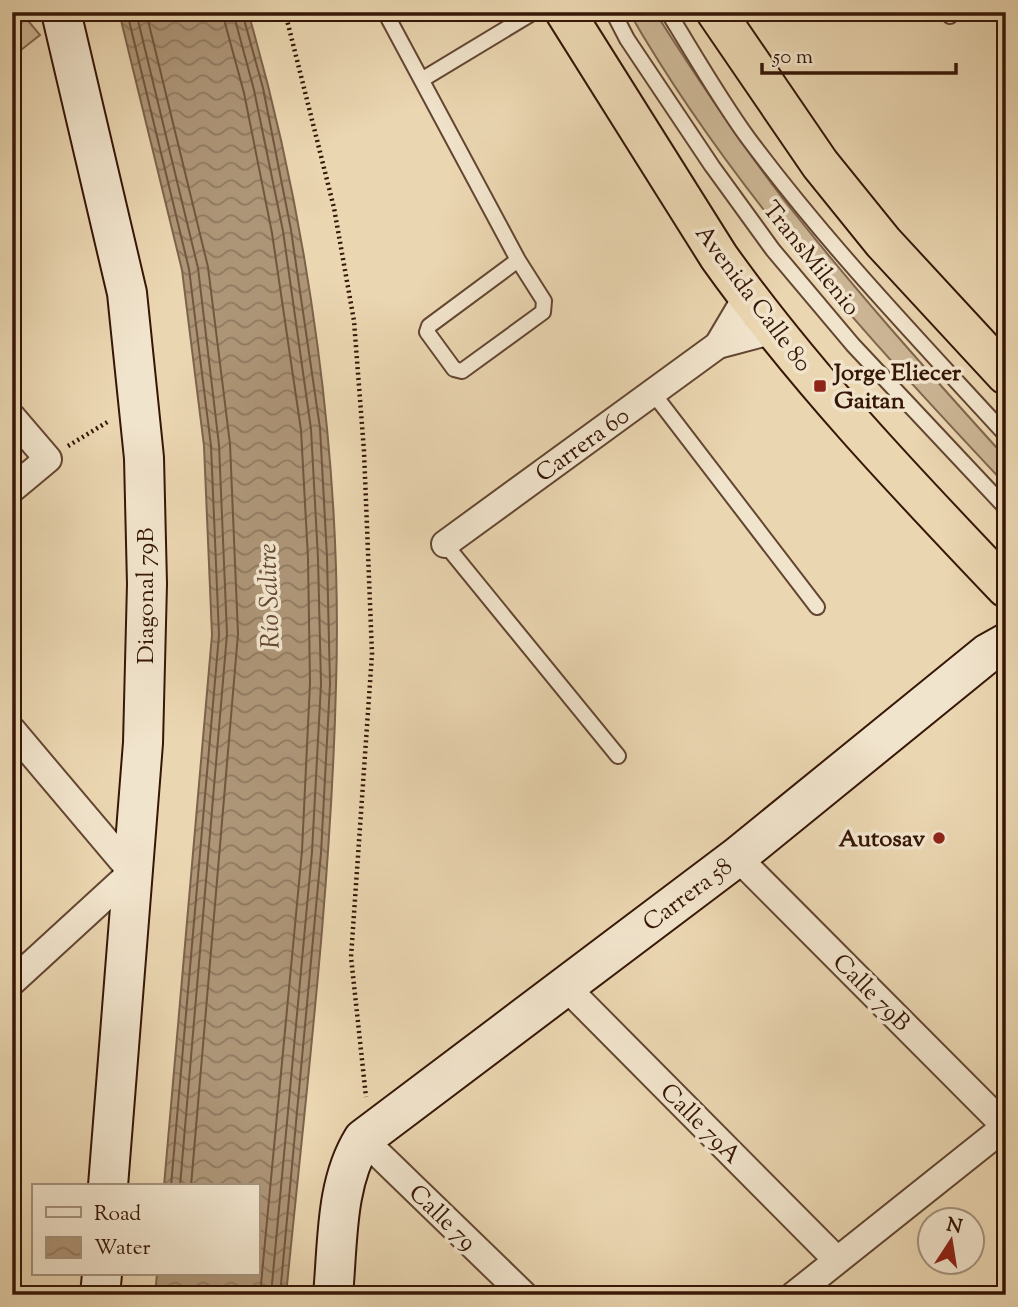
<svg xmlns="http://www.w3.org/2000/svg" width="1018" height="1307" font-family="'Sorts Mill Goudy',serif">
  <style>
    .grass { fill: #cbb594; stroke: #80664d; stroke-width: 2 }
    .forest { fill: url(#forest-crowns); stroke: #80664d; stroke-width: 2 }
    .water { fill: url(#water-waves); stroke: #7d624a; stroke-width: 2 }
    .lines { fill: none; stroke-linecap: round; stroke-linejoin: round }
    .shore { stroke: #72563e; stroke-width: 2 }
    .lane-casing { stroke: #634631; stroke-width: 18 }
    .street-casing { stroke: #634631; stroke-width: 30 }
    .secondary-casing { stroke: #361606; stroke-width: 42 }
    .highway-casing { stroke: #361606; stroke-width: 42 }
    .path { stroke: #361606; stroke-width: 4.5; stroke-dasharray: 2 3.5; stroke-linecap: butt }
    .lane { stroke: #f1e4cc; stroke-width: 14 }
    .street { stroke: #f1e4cc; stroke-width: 26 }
    .secondary { stroke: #f1e4cc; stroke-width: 38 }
    .highway { stroke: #ead6b1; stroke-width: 38 }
    .poi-dot { fill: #8f2418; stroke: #f1e4cc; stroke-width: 2.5 }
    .labels { text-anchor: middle; stroke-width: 7; stroke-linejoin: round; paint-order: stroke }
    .street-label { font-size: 24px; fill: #361606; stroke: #f1e4cc }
    .poi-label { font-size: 24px; font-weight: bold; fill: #361606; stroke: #f1e4cc; text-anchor: start }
    .water-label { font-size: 26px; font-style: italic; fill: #664933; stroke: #f1e4cc }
  </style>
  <defs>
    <pattern id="forest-crowns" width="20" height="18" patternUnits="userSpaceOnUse" patternTransform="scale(1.75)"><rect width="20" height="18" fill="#cbb594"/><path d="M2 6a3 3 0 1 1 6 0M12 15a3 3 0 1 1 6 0" fill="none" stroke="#af9b7e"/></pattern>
    <pattern id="water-waves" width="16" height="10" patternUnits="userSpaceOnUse" patternTransform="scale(1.75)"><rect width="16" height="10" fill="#ad9577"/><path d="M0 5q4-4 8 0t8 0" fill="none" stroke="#8e7960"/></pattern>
  </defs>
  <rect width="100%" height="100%" fill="#ead6b1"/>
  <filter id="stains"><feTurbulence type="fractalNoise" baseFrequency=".00286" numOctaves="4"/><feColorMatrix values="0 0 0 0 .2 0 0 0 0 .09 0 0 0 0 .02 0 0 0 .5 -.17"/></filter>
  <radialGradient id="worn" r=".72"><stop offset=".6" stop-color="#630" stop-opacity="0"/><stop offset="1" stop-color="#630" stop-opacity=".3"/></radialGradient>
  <path class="grass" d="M629,12H655C695,75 736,137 781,196C852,287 929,373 1006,458V485C868,338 730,188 629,12Z"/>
  <polygon class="forest" points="12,12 21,12 40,35 12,57"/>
  <path class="water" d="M119,12H248C309,221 343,468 336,686C331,890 306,1092 286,1295H155L157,1274H257V1186H164L212,635L204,446L182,270Z"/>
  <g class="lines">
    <g class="shore">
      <polyline points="127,12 189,269 211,446 219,635 171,1186"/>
      <polyline points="136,12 198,268 219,445 227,634 180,1186"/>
      <polyline points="146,12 208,267 230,444 238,634 191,1186"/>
      <polyline points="222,12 244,93 272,233 301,430 308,558 310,683 302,851 260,1295"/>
      <polyline points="233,12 254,90 283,231 311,429 318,558 321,684 312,852 271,1295"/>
      <polyline points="242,12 263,88 291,230 320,428 327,557 330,684 321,853 280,1295"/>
    </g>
    <defs>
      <g id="lane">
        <polyline points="385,12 518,260 544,301 543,312 462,371 454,369 427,332 429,326 518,260"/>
        <polyline points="613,12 627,39 712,166 773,250 853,345 1006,508"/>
        <path d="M668,12C694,54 719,98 748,138C827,244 917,338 1006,435"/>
        <polyline points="947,12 950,16"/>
        <polyline points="423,79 534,12"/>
        <polyline points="653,393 817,607"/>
        <polyline points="445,544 618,756"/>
      </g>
      <g id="street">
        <polyline points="718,345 747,296"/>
        <polyline points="12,417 48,459 12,489"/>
        <polyline points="445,544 718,345 774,330"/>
        <polyline points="12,730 132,872 12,982"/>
        <polyline points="737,857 1006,1127"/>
        <polyline points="565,986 837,1260"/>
        <polyline points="363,1139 524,1295"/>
        <polyline points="794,1295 1006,1126"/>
      </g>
      <g id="secondary">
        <polyline points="61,12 127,293 144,458 147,584 143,743 108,1186"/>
        <polyline points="100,1295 102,1274"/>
        <path d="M333,1295C338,1243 335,1184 363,1139L737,857L988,653L1006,643"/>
      </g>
      <g id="highway">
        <path d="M565,12L719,257C804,376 905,482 1006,588"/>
        <polyline points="716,12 820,164 883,242 1006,375"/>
      </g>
    </defs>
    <use href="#lane" class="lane-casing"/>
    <use href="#street" class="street-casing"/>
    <use href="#secondary" class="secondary-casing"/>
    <use href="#highway" class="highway-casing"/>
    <g class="path">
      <polyline points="285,12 334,208 354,321 364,451 372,654 351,957 366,1097"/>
      <polyline points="68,446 109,421"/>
    </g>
    <use href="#lane" class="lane"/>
    <use href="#street" class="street"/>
    <use href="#secondary" class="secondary"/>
    <use href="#highway" class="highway"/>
  </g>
  <g class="poi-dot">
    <rect x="813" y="379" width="14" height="14" rx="3.5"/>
    <circle cx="939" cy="838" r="7"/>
  </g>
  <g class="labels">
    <g class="street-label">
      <text transform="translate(812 258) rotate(51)" y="8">TransMilenio</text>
      <text transform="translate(754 298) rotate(53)" y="8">Avenida Calle 80</text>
      <text transform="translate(582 444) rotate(-36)" y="8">Carrera 60</text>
      <text transform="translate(145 596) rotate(-90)" y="8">Diagonal 79B</text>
      <text transform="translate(687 894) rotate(-37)" y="8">Carrera 58</text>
      <text transform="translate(872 992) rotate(45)" y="8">Calle 79B</text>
      <text transform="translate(701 1123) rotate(45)" y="8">Calle 79A</text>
      <text transform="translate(443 1217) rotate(44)" y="8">Calle 79</text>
    </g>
    <g class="poi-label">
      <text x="834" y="380">Jorge Eliecer<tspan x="834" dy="28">Gaitan</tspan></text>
      <text x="925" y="846" text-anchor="end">Autosav</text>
    </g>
    <g class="water-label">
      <text transform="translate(268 596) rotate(-92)" y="9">Río Salitre</text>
    </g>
  </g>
  <rect width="1018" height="1307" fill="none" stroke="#ead6b1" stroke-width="42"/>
  <rect x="14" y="14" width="990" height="1279" fill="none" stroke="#361606" stroke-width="3.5"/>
  <rect x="21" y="21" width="976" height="1265" fill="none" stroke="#361606" stroke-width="2"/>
  <rect x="32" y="1184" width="228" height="91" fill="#f1e4cc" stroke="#a6927d" stroke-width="2"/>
  <rect x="46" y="1207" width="35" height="10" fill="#f1e4cc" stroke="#a6927d" stroke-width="2"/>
  <text x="94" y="1220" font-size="21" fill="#361606">Road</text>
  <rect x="46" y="1237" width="35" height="21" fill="url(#water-waves)" stroke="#a6927d" stroke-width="2"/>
  <text x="94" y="1254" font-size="21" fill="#361606">Water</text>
  <g transform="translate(951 1241) rotate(12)"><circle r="33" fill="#f1e4cc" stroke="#a6927d" stroke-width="2"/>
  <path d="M0-5L12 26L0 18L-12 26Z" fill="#8f2418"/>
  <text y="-10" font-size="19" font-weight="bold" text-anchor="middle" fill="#361606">N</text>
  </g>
  <path d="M762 63v10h194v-10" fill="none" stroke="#361606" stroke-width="3.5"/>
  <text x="773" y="63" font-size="21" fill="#361606" stroke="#f1e4cc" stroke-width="5" paint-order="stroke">50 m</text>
  <rect width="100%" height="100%" filter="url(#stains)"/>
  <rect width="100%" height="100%" fill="url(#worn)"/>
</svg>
